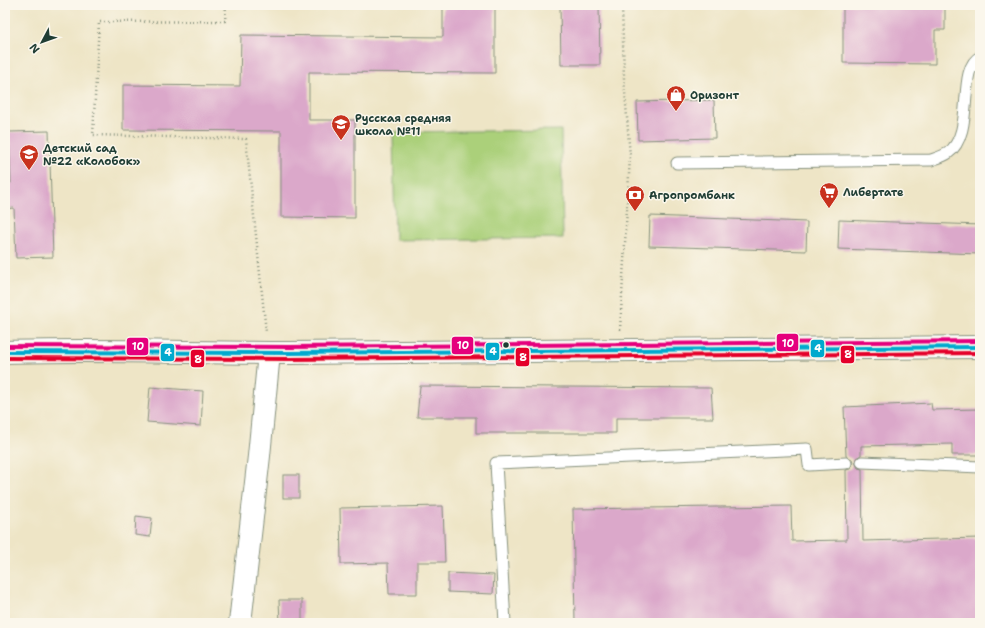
<svg xmlns="http://www.w3.org/2000/svg" width="985" height="628" font-family="'Shantell Sans',sans-serif">
  <style>
    .green { fill: #abd07a; stroke: #658657 }
    .building { fill: #dba8ca }
    .lines { fill: none; stroke-linecap: round; stroke-linejoin: round }
    .lane-casing { stroke: #86917d; stroke-width: 13 }
    .street-casing { stroke: #86917d; stroke-width: 24 }
    .path { stroke: #86917d; stroke-width: 2.5; stroke-dasharray: 1 3; stroke-linecap: butt }
    .lane { stroke: #fff; stroke-width: 11 }
    .street { stroke: #fff; stroke-width: 22 }
    .bus-1-casing { stroke: #fbf7ec; stroke-width: 7 }
    .bus-2-casing { stroke: #fbf7ec; stroke-width: 7 }
    .bus-3-casing { stroke: #fbf7ec; stroke-width: 7 }
    .bus-1 { stroke: #00a9ce; stroke-width: 4 }
    .bus-2 { stroke: #e4002b; stroke-width: 4 }
    .bus-3 { stroke: #e5007d; stroke-width: 4 }
    .bus-dot { fill: #1f3d34; stroke: #fbf7ec; stroke-width: 1.5 }
    .labels { text-anchor: middle; stroke-width: 3; stroke-linejoin: round; paint-order: stroke }
    .poi-label { font-size: 11px; font-weight: bold; fill: #1f3d34; stroke: #fbf7ec; text-anchor: start }
    .line-badge { stroke: #fbf7ec; stroke-width: 1.5 }
    .badge-label { font-size: 11px; text-anchor: middle; font-weight: bold; fill: #fff }
  </style>
  <rect width="100%" height="100%" fill="#fbf7ec"/>
  <filter id="ink" filterUnits="userSpaceOnUse"><feTurbulence type="fractalNoise" baseFrequency=".025" numOctaves="2"/><feDisplacementMap in="SourceGraphic" scale="8" xChannelSelector="R" yChannelSelector="G"/><feConvolveMatrix kernelMatrix="1 2 1 2 8 2 1 2 1" color-interpolation-filters="sRGB"/></filter>
  <filter id="wash" filterUnits="userSpaceOnUse"><feTurbulence type="fractalNoise" baseFrequency=".012" numOctaves="4" result="noise"/><feDisplacementMap in="SourceGraphic" scale="16" xChannelSelector="R" yChannelSelector="G"/><feGaussianBlur stdDeviation="0.9" result="paint"/><feColorMatrix in="noise" values="0 0 0 0 0 0 0 0 0 0 0 0 0 0 0 0 0 1.4 0 .05"/><feComposite in="paint" operator="in"/></filter>
  <g filter="url(#wash)">
    <rect width="100%" height="100%" fill="#eee5c6"/>
    <polygon class="green" points="561,130 563,238 395,240 393,132"/>
    <g id="blocks">
      <g class="building">
        <polygon points="443,5 495,5 495,73 309,72 309,120 355,120 355,218 281,217 281,131 123,130 123,85 240,86 241,35 443,37"/>
        <polygon points="560,5 599,5 600,65 561,65"/>
        <polygon points="843,5 945,5 945,30 935,30 935,64 843,63"/>
        <polygon points="714,100 715,138 638,140 637,102"/>
        <polygon points="49,131 53,257 16,258 14,208 5,209 5,183 11,183 9,132"/>
        <polygon points="650,216 807,222 806,251 649,246"/>
        <polygon points="839,220 980,225 980,254 838,249"/>
        <polygon points="420,386 711,388 713,418 616,418 616,433 476,433 476,417 417,417"/>
        <polygon points="150,387 203,391 201,426 147,422"/>
        <polygon points="931,403 932,410 980,409 980,455 952,455 952,444 861,446 861,455 856,458 855,462 858,468 862,469 863,541 980,538 980,623 575,623 573,509 791,506 792,541 847,540 846,470 850,469 853,463 852,459 846,456 844,407"/>
        <rect x="283" y="475" width="16" height="23"/>
        <polygon points="443,506 445,562 417,562 417,594 389,594 388,563 341,564 340,508"/>
        <polygon points="136,516 152,518 150,537 135,535"/>
        <polygon points="448,573 494,575 493,594 448,592"/>
        <polygon points="279,600 302,600 302,623 280,623"/>
      </g>
    </g>
  </g>
  <g filter="url(#ink)">
    <use href="#blocks" fill-opacity="0" stroke="#86917d" stroke-width="1"/>
    <g class="lines">
      <defs>
        <g id="lane">
          <path d="M677,163L931,160C937,158 944,156 948,153C976,133 956,69 980,57"/>
          <polyline points="862,462 980,467"/>
          <polyline points="505,623 496,463 807,449 809,465 846,463"/>
        </g>
        <g id="street">
          <path d="M5,352C100,349 194,353 289,353C519,351 750,349 980,347"/>
          <polyline points="240,623 259,456 269,353"/>
        </g>
      </defs>
      <use href="#lane" class="lane-casing"/>
      <use href="#street" class="street-casing"/>
      <g class="path">
        <polyline points="226,5 225,21 99,22 93,135 246,139 266,332"/>
        <polyline points="620,330 630,157 624,78 622,5"/>
      </g>
      <use href="#lane" class="lane"/>
      <use href="#street" class="street"/>
      <defs>
        <polyline id="bus-1" points="5,352 289,353 980,347"/>
        <polyline id="bus-2" points="5,358 289,359 980,353"/>
        <polyline id="bus-3" points="5,346 289,347 980,341"/>
      </defs>
      <use href="#bus-1" class="bus-1-casing"/>
      <use href="#bus-2" class="bus-2-casing"/>
      <use href="#bus-3" class="bus-3-casing"/>
      <use href="#bus-1" class="bus-1"/>
      <use href="#bus-2" class="bus-2"/>
      <use href="#bus-3" class="bus-3"/>
    </g>
  </g>
  <defs>
    <symbol id="shop-pin" viewBox="-11 -11 22 30"><path d="M0 17L-7.5 6A9.5 9.5 0 1 1 7.5 6Z" fill="#c8321e" stroke="#fbf7ec"/><path d="M-5-2.5h2.3a2.7 3.5 0 0 1 5.4 0H5L5.5 6h-11ZM-1.5-2.5h3a1.5 2.3 0 0 0-3 0Z" fill="#fff"/></symbol>
    <symbol id="school-pin" viewBox="-11 -11 22 30"><path d="M0 17L-7.5 6A9.5 9.5 0 1 1 7.5 6Z" fill="#c8321e" stroke="#fbf7ec"/><path d="M0-5L7-2L0 1L-7-2ZM-4 1L0 2.5L4 1V4Q0 6-4 4Z" fill="#fff"/></symbol>
    <symbol id="supermarket-pin" viewBox="-11 -11 22 30"><path d="M0 17L-7.5 6A9.5 9.5 0 1 1 7.5 6Z" fill="#c8321e" stroke="#fbf7ec"/><path d="M-6-5.5h2.5l.6 2H6L4.5 2H-2.5L-4.4-4H-6ZM-1.5 3.2a1.3 1.3 0 1 0 .1 0ZM3 3.2a1.3 1.3 0 1 0 .1 0Z" fill="#fff"/></symbol>
    <symbol id="bank-pin" viewBox="-11 -11 22 30"><path d="M0 17L-7.5 6A9.5 9.5 0 1 1 7.5 6Z" fill="#c8321e" stroke="#fbf7ec"/><path d="M-6-4H6V4H-6ZM0-2.3a2.3 2.3 0 1 0 0 4.6a2.3 2.3 0 1 0 0-4.6Z" fill="#fff"/></symbol>
  </defs>
  <g fill-rule="evenodd">
    <use href="#shop-pin" x="665" y="84" width="22" height="30"/>
    <use href="#school-pin" x="330" y="113" width="22" height="30"/>
    <use href="#school-pin" x="18" y="143" width="22" height="30"/>
    <use href="#supermarket-pin" x="818" y="181" width="22" height="30"/>
    <use href="#bank-pin" x="624" y="184" width="22" height="30"/>
  </g>
  <circle class="bus-dot" cx="506" cy="345" r="3.5"/>
  <g class="labels">
    <g class="poi-label">
      <text x="690" y="99">Оризонт</text>
      <text x="355" y="122">Русская средняя<tspan x="355" dy="13">школа №11</tspan></text>
      <text x="43" y="152">Детский сад<tspan x="43" dy="13">№22 «Колобок»</tspan></text>
      <text x="843" y="196">Либертате</text>
      <text x="649" y="199">Агропромбанк</text>
    </g>
  </g>
  <g class="line-badge">
    <rect x="776" y="333" width="23" height="19" rx="4" fill="#e5007d"/>
    <rect x="451" y="336" width="23" height="19" rx="4" fill="#e5007d"/>
    <rect x="126" y="337" width="23" height="19" rx="4" fill="#e5007d"/>
    <rect x="810" y="339" width="15" height="19" rx="4" fill="#00a9ce"/>
    <rect x="485" y="342" width="15" height="19" rx="4" fill="#00a9ce"/>
    <rect x="160" y="343" width="15" height="19" rx="4" fill="#00a9ce"/>
    <rect x="840" y="345" width="15" height="19" rx="4" fill="#e4002b"/>
    <rect x="515" y="347" width="15" height="20" rx="4" fill="#e4002b"/>
    <rect x="190" y="349" width="15" height="19" rx="4" fill="#e4002b"/>
  </g>
  <g class="badge-label">
    <text x="788" y="347">10</text>
    <text x="463" y="349">10</text>
    <text x="138" y="350">10</text>
    <text x="818" y="352">4</text>
    <text x="493" y="355">4</text>
    <text x="168" y="356">4</text>
    <text x="848" y="358">8</text>
    <text x="523" y="361">8</text>
    <text x="198" y="363">8</text>
  </g>
  <rect width="985" height="628" fill="none" stroke="#fbf7ec" stroke-width="20"/>
  <g transform="translate(42 42) rotate(229)" stroke="#fbf7ec" stroke-width="3" paint-order="stroke">
  <path d="M0-3L7 15L0 10L-7 15Z" fill="#1f3d34"/>
  <text y="-6" font-size="11" font-weight="bold" text-anchor="middle" fill="#1f3d34">N</text>
  </g>
</svg>
